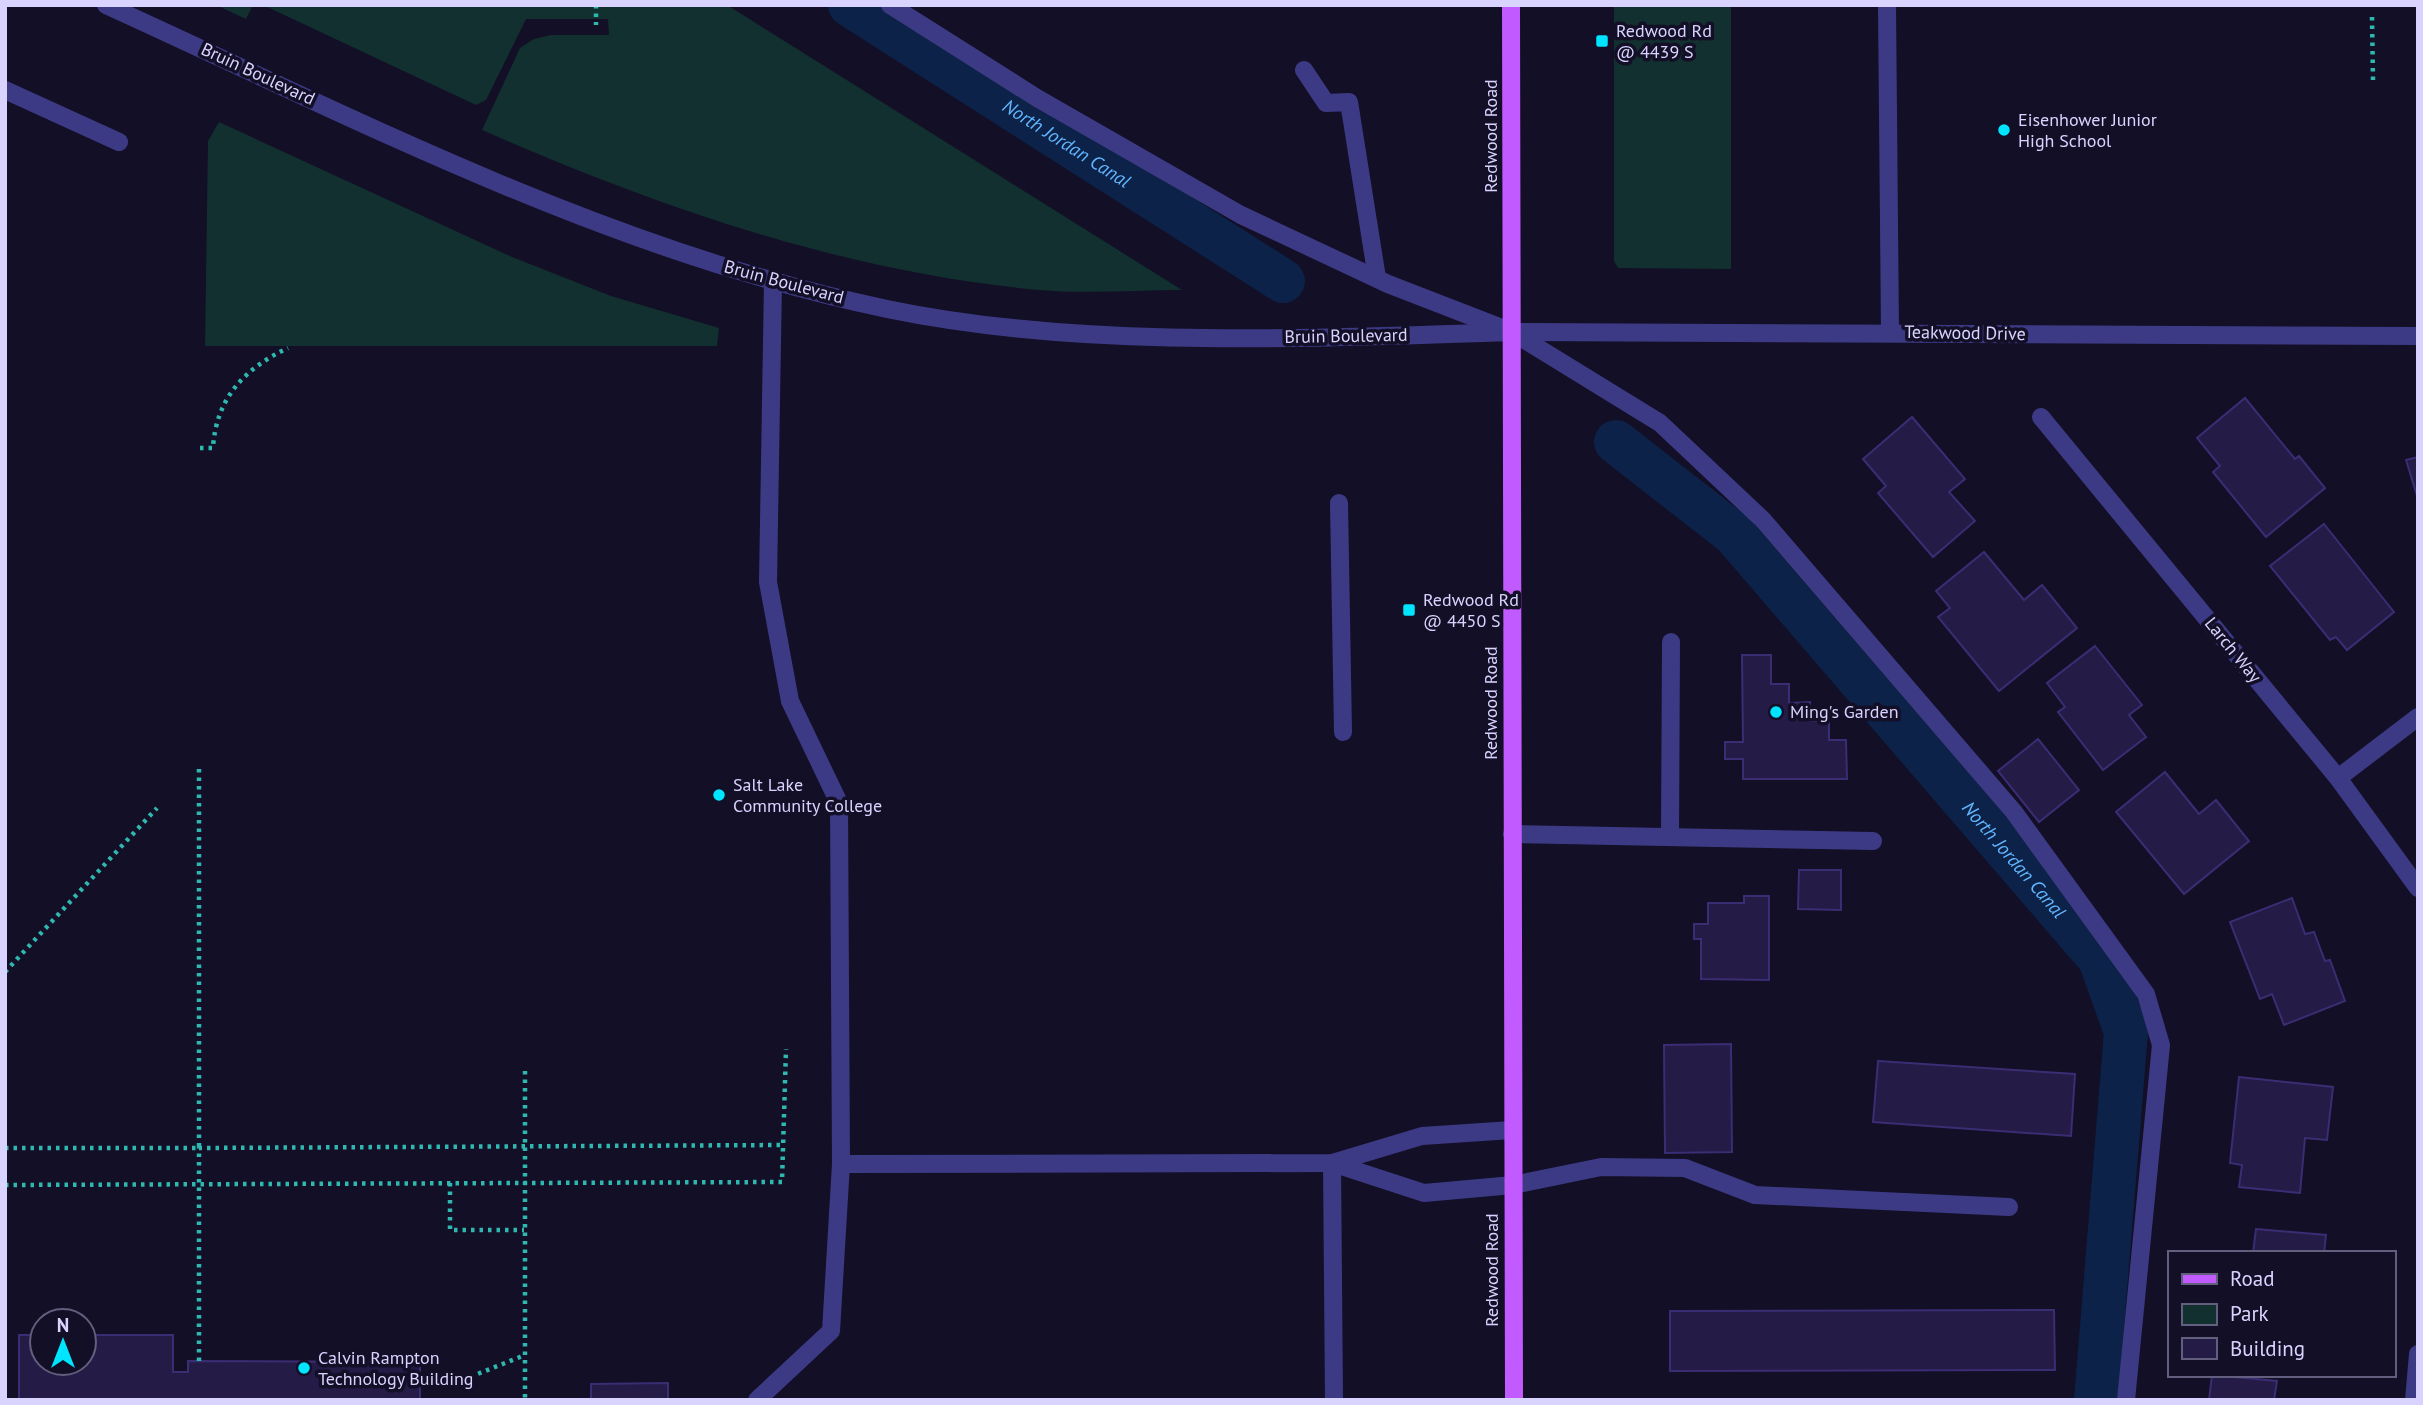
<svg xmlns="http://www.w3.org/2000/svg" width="2423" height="1405" font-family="'PT Sans',sans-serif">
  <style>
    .green { fill: #12302f }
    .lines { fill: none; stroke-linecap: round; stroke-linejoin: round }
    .canal { stroke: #0c2248; stroke-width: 44 }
    .building { fill: #241b47; stroke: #3b2d73; stroke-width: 2 }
    .path { stroke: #2fb8b0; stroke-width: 4.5; stroke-dasharray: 3.5 5; stroke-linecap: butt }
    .service { stroke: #3d3a85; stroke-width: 18 }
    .minor { stroke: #3d3a85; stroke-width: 18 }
    .tertiary { stroke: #3d3a85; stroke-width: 18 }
    .primary { stroke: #c25bff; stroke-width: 18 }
    .poi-dot { fill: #00e5ff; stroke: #130f26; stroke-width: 2.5 }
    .labels { text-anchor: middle; stroke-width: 7; stroke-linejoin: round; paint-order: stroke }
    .poi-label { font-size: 18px; fill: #d9d4ff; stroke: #130f26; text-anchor: start }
    .street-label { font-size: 18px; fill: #d9d4ff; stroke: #130f26 }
    .water-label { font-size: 19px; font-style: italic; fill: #62b6ff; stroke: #130f26 }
  </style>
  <rect width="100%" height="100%" fill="#130f26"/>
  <g class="green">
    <polygon points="216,5 253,5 246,19"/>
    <path d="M263,5H727L1182,290C1135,290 1086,294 1039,290C845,272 659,208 482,130L520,48L534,39L551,35H609L608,19H526L486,100L476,105Z"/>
    <polygon points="1614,5 1731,5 1731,269 1618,268 1614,261"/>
    <polygon points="219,122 512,257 611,296 719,328 717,346 205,346 208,141"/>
  </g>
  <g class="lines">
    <g class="canal">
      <path id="s1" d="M850,5L1283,281"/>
      <path id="s2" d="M1616,442L1734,534L2100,959L2126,1032L2096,1400"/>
    </g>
  </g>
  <g class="building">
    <polygon points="2245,398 2295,459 2299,456 2325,488 2266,537 2213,472 2220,466 2197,438"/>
    <polygon points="1912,417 1965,479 1949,492 1975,521 1933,557 1878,493 1886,486 1863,459"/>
    <polygon points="2418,457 2418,499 2406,460"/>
    <polygon points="2324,524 2394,612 2347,650 2336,637 2330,640 2270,566"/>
    <polygon points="1984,552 2024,600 2042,585 2077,628 1999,691 1938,617 1950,608 1936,591"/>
    <polygon points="2095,646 2142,705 2129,715 2146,737 2103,770 2058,712 2065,707 2047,683"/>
    <polygon points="1742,655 1771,655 1771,684 1789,684 1789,703 1810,702 1810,721 1829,721 1829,740 1846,740 1847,779 1743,779 1743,759 1725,759 1725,742 1743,742"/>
    <polygon points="2038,739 2079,790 2039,822 1998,771"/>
    <polygon points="2165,772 2199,814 2216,800 2249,841 2184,894 2116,812"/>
    <polygon points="1799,870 1841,870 1841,910 1798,909"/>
    <polygon points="1744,896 1769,896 1769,980 1701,979 1701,939 1694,939 1694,924 1708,924 1708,903 1744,903"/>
    <polygon points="2292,898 2305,934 2314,932 2325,961 2330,960 2345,1001 2284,1025 2272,994 2260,999 2230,922"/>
    <polygon points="1731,1044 1732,1152 1665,1153 1664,1045"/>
    <polygon points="1878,1061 2075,1074 2071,1136 1873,1122"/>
    <polygon points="2239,1077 2333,1087 2327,1140 2305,1138 2300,1193 2239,1187 2242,1165 2230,1163"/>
    <polygon points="2256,1229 2326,1235 2324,1253 2253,1253"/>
    <polygon points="2054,1310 2055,1370 1670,1371 1670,1311"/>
    <polygon points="19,1335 42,1335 42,1363 84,1363 84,1335 173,1335 173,1372 188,1372 188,1361 420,1362 420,1400 19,1400"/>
    <polygon points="2212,1375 2277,1381 2274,1400 2209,1400"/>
    <polygon points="668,1383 668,1400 591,1400 591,1384"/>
  </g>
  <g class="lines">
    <g class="path">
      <polyline points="596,5 596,25"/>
      <polyline points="2372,17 2373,80"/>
      <path d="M200,448H213C216,398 245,368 288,348"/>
      <polyline points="5,972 157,808"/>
      <polyline points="525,1071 525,1400"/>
      <polyline points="5,1148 199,1148 199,767"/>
      <polyline points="450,1183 450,1230 524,1230"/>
      <polyline points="5,1185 782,1182 786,1049"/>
      <polyline points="199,1361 199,1148 785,1145"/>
      <polyline points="420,1381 460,1381 525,1355"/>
    </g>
    <g class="service">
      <polyline points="890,5 1037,98 1241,215 1388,284 1512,332 1660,423 1763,520 2014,812 2146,994 2161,1045 2126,1400"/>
      <polyline points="1887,5 1890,332"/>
      <polyline points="1304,70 1326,103 1349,102 1377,278"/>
      <polyline points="5,90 119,142"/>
      <polyline points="1339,503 1343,732"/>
      <polyline points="1512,834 1873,841"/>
      <polyline points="1670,837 1671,642"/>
      <polyline points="1332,1163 1424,1193 1513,1185 1601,1167 1685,1168 1755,1195 2009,1207"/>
      <polyline points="1332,1163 1334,1400"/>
      <polyline points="841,1164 1332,1163 1422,1136 1512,1130"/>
      <polyline points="757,1400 831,1331 841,1164 839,803 790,701 768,582 773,281"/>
    </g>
    <g class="minor">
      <polyline points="1512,332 2418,336"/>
      <polyline points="2041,417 2338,778 2418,888"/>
      <polyline points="2338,778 2418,717"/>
      <polyline points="2414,1400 2418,1354"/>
    </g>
    <path class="tertiary" d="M106,5C361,121 612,252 887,309C1084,350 1312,338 1512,332"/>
    <polyline class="primary" points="1511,5 1514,1400"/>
  </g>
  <g class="poi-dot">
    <rect x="1595" y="34" width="14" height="14" rx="3.5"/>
    <circle cx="2004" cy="130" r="7"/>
    <rect x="1402" y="603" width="14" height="14" rx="3.5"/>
    <circle cx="1776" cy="712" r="7"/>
    <circle cx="719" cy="795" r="7"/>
    <circle cx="304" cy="1368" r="7"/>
  </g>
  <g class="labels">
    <g class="poi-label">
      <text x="1616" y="37">Redwood Rd<tspan x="1616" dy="21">@ 4439 S</tspan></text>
      <text x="2018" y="126">Eisenhower Junior<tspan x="2018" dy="21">High School</tspan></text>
      <text x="1423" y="606">Redwood Rd<tspan x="1423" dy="21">@ 4450 S</tspan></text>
      <text x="1790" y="718">Ming's Garden</text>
      <text x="733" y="791">Salt Lake<tspan x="733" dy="21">Community College</tspan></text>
      <text x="318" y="1364">Calvin Rampton<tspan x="318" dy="21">Technology Building</tspan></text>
    </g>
    <g class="street-label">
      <text transform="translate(258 74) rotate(25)" y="6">Bruin Boulevard</text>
      <text transform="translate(1491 136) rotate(-90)" y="6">Redwood Road</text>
      <text transform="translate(784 282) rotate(15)" y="6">Bruin Boulevard</text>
      <text transform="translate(1965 333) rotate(1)" y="6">Teakwood Drive</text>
      <text transform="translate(1346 336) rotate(-1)" y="6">Bruin Boulevard</text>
      <text transform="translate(2233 650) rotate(51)" y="6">Larch Way</text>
      <text transform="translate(1491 703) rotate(-90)" y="6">Redwood Road</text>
      <text transform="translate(1492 1270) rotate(-90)" y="6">Redwood Road</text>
    </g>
    <g class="water-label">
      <text dy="7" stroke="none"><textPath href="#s1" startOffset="257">North Jordan Canal</textPath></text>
      <text dy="7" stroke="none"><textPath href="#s2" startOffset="579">North Jordan Canal</textPath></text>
    </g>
  </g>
  <rect width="2423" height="1405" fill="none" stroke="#d9d4ff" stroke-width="14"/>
  <rect x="2168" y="1251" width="228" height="126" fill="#130f26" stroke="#625e7d" stroke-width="2"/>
  <rect x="2182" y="1274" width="35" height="10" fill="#c25bff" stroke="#625e7d" stroke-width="2"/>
  <text x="2230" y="1286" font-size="21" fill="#d9d4ff">Road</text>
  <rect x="2182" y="1304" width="35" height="21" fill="#12302f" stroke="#625e7d" stroke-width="2"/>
  <text x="2230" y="1321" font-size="21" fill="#d9d4ff">Park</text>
  <rect x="2182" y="1338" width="35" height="21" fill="#241b47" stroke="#625e7d" stroke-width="2"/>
  <text x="2230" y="1356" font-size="21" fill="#d9d4ff">Building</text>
  <g transform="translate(63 1342)"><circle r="33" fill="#130f26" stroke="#625e7d" stroke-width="2"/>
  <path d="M0-5L12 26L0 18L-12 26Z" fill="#00e5ff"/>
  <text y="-10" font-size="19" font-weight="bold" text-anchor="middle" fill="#d9d4ff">N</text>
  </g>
</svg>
